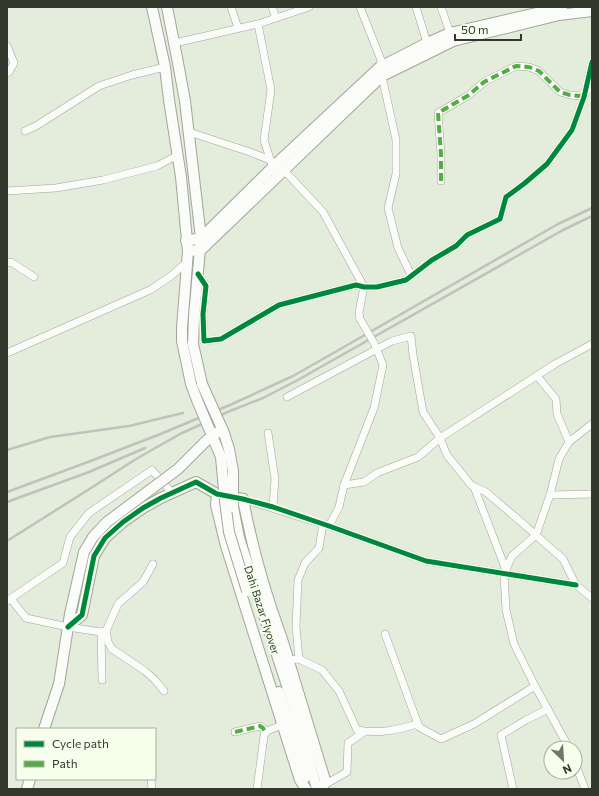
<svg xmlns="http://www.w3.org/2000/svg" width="599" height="796" font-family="Commissioner,sans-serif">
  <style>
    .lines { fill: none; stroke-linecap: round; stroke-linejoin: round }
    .street-casing { stroke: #a0a698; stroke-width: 8 }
    .secondary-casing { stroke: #a0a698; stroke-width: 12 }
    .street { stroke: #fbfcfa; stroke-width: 7 }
    .secondary { stroke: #fbfcfa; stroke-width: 10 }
    .rail { stroke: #c0c2bd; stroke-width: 2.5 }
    .street-bridge-casing { stroke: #a0a698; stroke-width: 8; stroke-linecap: butt }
    .secondary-bridge-casing { stroke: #a0a698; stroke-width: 12; stroke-linecap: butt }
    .street-bridge { stroke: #fbfcfa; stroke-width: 7 }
    .secondary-bridge { stroke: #fbfcfa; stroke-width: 10 }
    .quiet { stroke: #54ac44; stroke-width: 4; stroke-dasharray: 8 4; stroke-linecap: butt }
    .cycleway-casing { stroke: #f5ffeb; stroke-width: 8 }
    .cycleway { stroke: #00873e; stroke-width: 5 }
    .labels { text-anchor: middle; stroke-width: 4; stroke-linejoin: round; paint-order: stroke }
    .street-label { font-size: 11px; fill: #32382b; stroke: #f5ffeb }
  </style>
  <rect width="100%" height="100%" fill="#e4ecdb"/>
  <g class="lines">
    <defs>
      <g id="street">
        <polyline points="231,7 238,28"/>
        <polyline points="272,7 276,18"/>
        <polyline points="360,7 381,60 380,67 396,140 396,174 388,208 398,248 411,275"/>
        <polyline points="416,7 427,43"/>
        <polyline points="441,7 450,33"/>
        <polyline points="258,24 309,7"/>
        <polyline points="175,43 258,24 271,90 264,140 273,168 275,170"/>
        <polyline points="7,46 14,63 9,72 7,73"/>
        <polyline points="25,131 36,126 99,86 132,75 165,67"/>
        <polyline points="189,132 250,152 270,160"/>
        <polyline points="281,167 323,212 364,287 359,312 360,319"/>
        <polyline points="441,181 441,154 438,113 469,95 484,82 516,66 529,67 539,71 560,92 570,95 580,96 586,91 592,88"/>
        <polyline points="7,191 56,188 103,180 157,166 178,155"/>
        <polyline points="7,263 11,262 34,277"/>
        <polyline points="198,274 206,286 203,314 204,341 221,339 279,305 356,285 364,287 377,287 406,280 432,260 456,246 467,235 500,219 506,197 525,183 547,164 572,130 584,97 592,62"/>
        <polyline points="7,353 150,290 171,276 187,262"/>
        <polyline points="537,376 556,399 557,414 569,442 559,459 550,495"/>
        <polyline points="287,397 392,341 411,336 413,355 423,412 440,438 447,455 471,485 486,492 527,527 539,538 563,559 576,585 592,598"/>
        <polyline points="268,433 275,479 273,507"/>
        <polyline points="569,442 592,424"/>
        <polyline points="344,485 364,482 377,473 418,457 440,438 555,364 592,344"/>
        <polyline points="474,487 506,570"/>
        <polyline points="243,499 329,526 426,561 576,585"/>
        <polyline points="329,526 339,507 344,485 374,408 383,365 375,345"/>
        <polyline points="11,599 26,618 68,627 101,632 106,631 118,604 143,582 153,564"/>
        <polyline points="7,601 63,563 70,537 89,513 152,470 172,493"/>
        <polyline points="106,631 108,642 112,649 145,671 155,680 164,691"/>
        <polyline points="101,632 102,680"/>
        <polyline points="385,634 419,727 441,739 474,724 535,686"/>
        <polyline points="299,659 296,627 298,580 305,563 319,548 323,524"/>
        <path d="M288,660L299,659L322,670L339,691L357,730C380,734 396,730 418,724"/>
        <polyline points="235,732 260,726 263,728 265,733"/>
        <polyline points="569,748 535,686 514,644 506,610 504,574 512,556 536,535 550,495 592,494"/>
        <polyline points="575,763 585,789"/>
        <polyline points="151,779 152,789"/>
        <polyline points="324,785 347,772 348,743 364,732"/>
        <polyline points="257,789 264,736 267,731 282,725"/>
        <polyline points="513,789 501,735 526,720 548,709"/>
      </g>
      <g id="secondary">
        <polyline points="152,7 165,67 169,100 181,177 188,251 182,328 182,341 191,384"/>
        <polyline points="167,7 178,63 185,101 201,238 194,316 193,344 202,384"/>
        <polyline points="186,241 201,238 277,163 380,67 427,43 450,33 562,7"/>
        <polyline points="188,251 201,250 382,76 453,41 559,15 592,11"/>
        <polyline points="217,494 216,505 226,546 300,780 306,789"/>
        <polyline points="233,507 239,538 293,704 317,789"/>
        <path d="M68,627L82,615L94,556L105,538L123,522L143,508L161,498L196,482L217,494L243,499C252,547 265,593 282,639L325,780L323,789"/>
        <polyline points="279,692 306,777"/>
        <polyline points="44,729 59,684 70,614 84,552"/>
        <polyline points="27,789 30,779"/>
      </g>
    </defs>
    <use href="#street" class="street-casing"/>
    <use href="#secondary" class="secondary-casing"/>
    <use href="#street" class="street"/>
    <use href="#secondary" class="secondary"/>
    <g class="rail">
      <polyline points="7,450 50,437 129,426 183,413"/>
      <polyline points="7,492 88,462 158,435 230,405 293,376 330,355 558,224 592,208"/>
      <polyline points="7,502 89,472 145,448"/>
      <polyline points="7,541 91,488 136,459 180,434 230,411 263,398 296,381 563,230 592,216"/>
    </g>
    <defs>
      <polyline id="street-bridge" points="360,319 374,343"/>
      <g id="secondary-bridge">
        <polyline points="191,384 197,400 221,457 225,501 229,532 247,591"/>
        <polyline points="202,384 224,433 229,449 233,471 233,507"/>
        <polyline points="84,552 93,537 107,522 178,469 207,440 222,429"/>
      </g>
    </defs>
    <use href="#street-bridge" class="street-bridge-casing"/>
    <use href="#secondary-bridge" class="secondary-bridge-casing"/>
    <use href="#street-bridge" class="street-bridge"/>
    <use href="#secondary-bridge" class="secondary-bridge"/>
    <g class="quiet">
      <polyline points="441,181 441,154 438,113 469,95 484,82 516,66 529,67 539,71 560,92 570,95 580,96 585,92"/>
      <polyline points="235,732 260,726 263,728 265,733"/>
    </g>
    <defs>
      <g id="cycleway">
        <polyline points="198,274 206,286 203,314 204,341 221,339 279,305 356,285 364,287 377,287 406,280 432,260 456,246 467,235 500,219 506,197 525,183 547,164 572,130 584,97 592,62"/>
        <polyline points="68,627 82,615 94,556 105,538 123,522 143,508 161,498 196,482 217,494 243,499 273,507 329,526 426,561 576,585"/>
      </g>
    </defs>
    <use href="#cycleway" class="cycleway-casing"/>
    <use href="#cycleway" class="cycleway"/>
  </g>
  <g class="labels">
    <g class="street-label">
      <text transform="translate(262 610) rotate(72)" y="4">Dahi Bazar Flyover</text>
    </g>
  </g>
  <rect width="599" height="796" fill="none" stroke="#32382b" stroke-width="16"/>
  <rect x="16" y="728" width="140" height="52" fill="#f5ffeb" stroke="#a7af9e"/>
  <rect x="24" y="741" width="20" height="6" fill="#00873e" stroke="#a7af9e"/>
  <text x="52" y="748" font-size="12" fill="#32382b">Cycle path</text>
  <rect x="24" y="761" width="20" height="6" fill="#54ac44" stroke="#a7af9e"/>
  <text x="52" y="768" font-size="12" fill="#32382b">Path</text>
  <g transform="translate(563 760) rotate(155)"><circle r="19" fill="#f5ffeb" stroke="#a7af9e"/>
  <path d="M0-3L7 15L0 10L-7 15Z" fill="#707769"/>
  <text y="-6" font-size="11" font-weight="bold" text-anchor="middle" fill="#32382b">N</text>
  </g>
  <path d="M455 34v6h66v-6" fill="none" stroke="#32382b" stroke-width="2"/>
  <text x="461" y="34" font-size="12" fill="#32382b" stroke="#f5ffeb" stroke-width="3" paint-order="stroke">50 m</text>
</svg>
